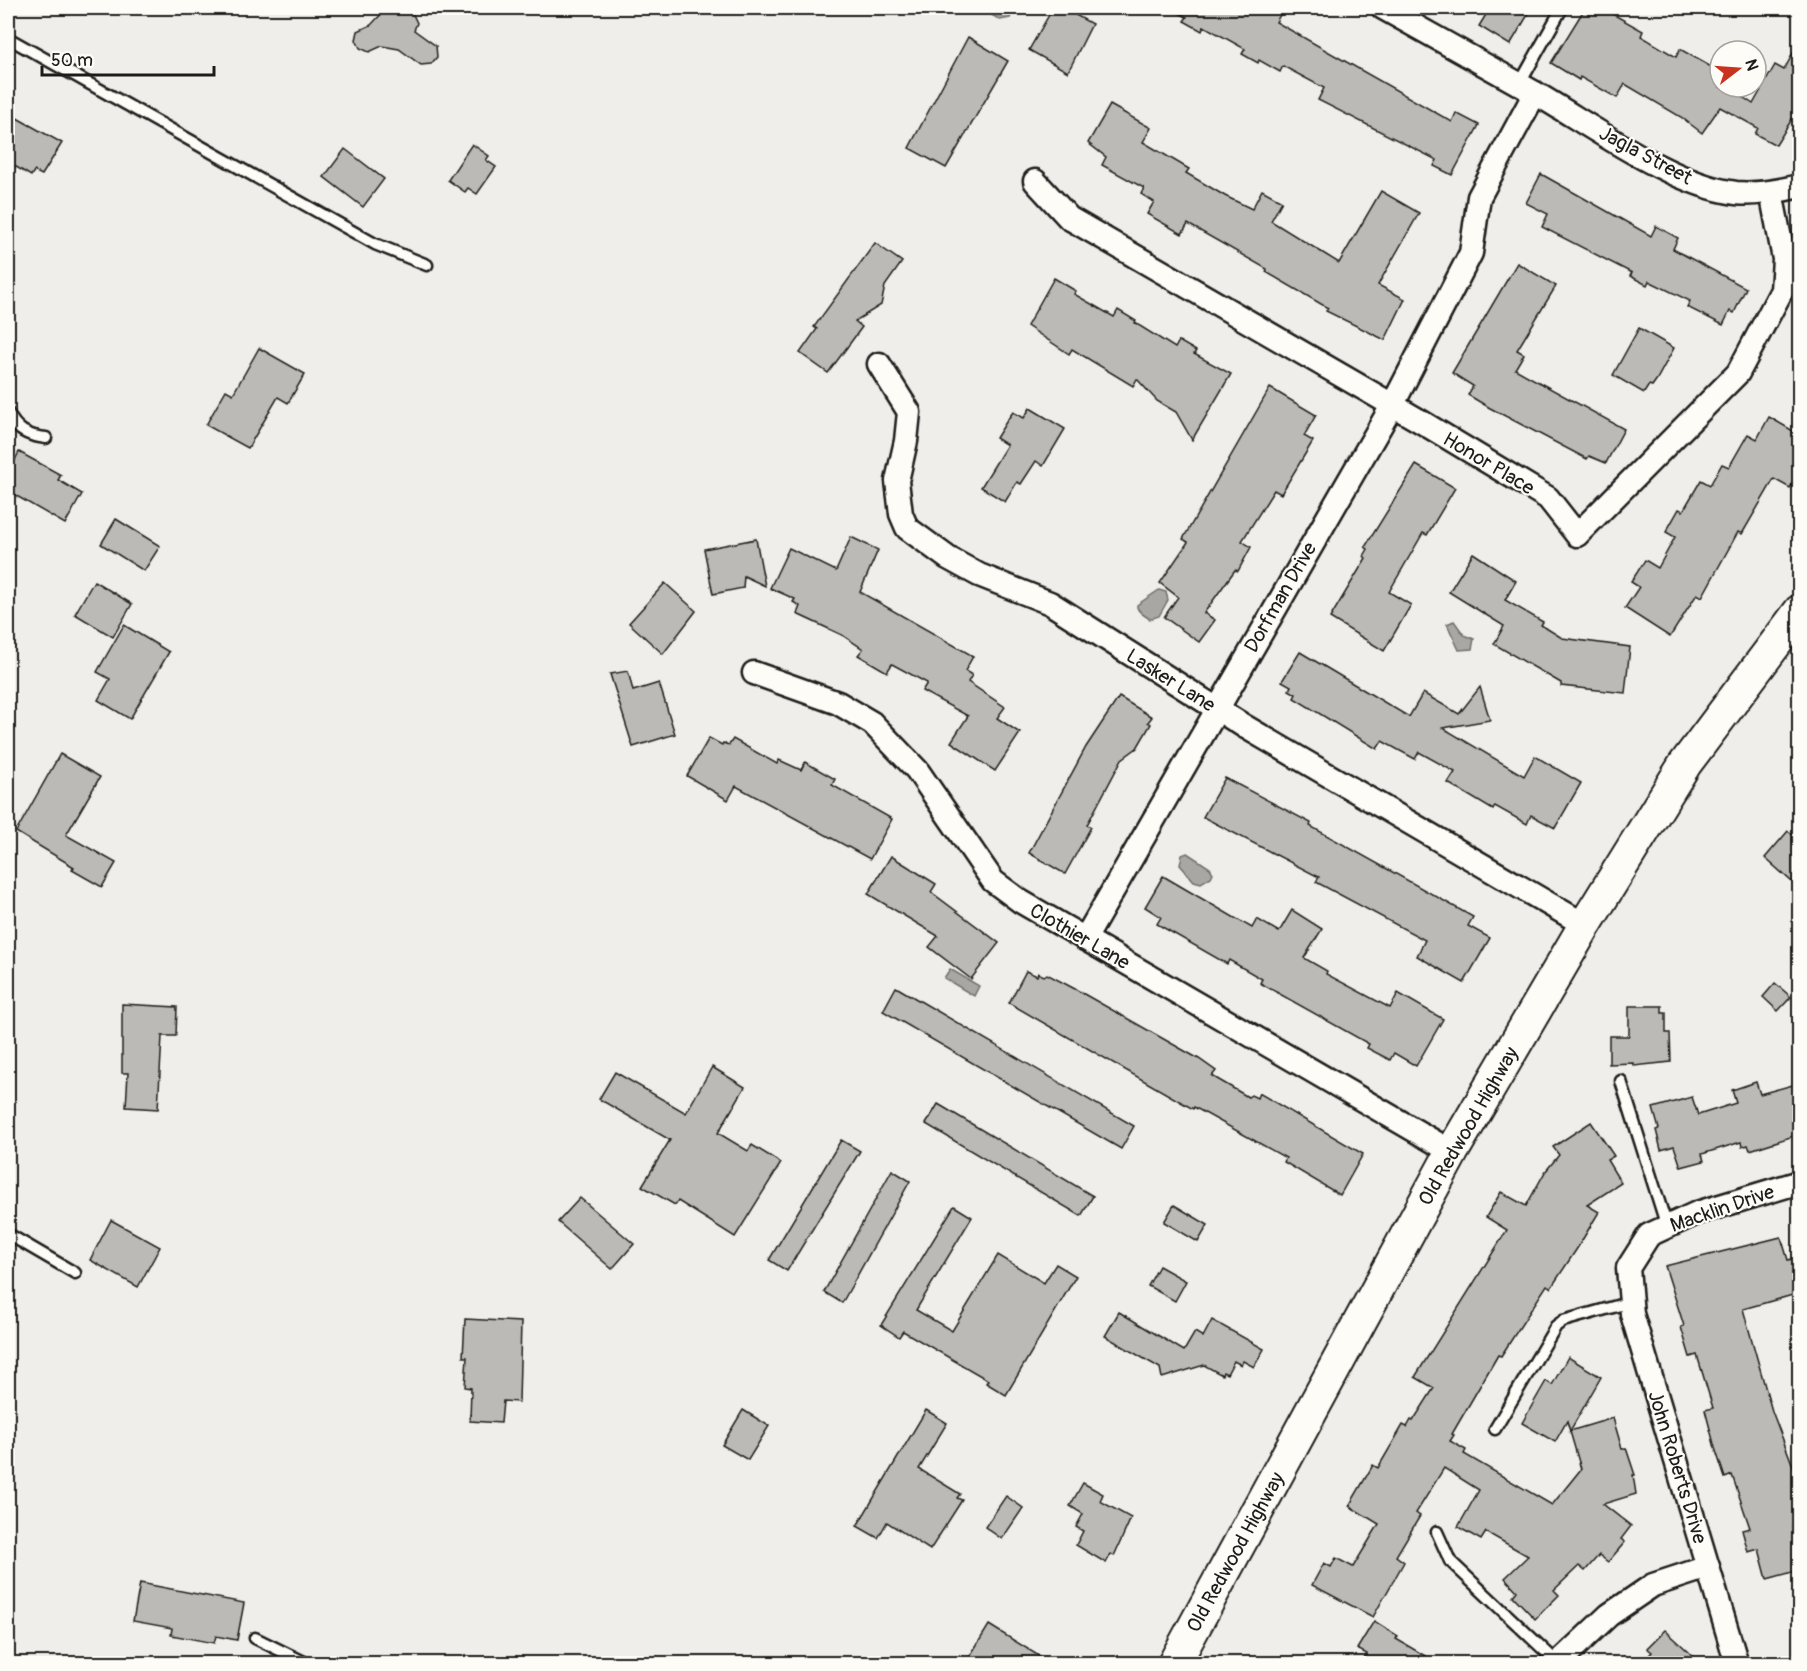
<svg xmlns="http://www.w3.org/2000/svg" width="1807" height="1671" font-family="Pangolin,sans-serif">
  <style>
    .water { fill: #a8a7a3; stroke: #706f6d; stroke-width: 1.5 }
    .building { fill: #bbbab6; stroke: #1c1c1c; stroke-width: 1.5 }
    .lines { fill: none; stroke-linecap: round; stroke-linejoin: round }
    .service-casing { stroke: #1c1c1c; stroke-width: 15 }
    .minor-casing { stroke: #1c1c1c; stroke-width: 27 }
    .secondary-casing { stroke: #1c1c1c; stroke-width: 36 }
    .service { stroke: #fdfcf7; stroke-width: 10 }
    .minor { stroke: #fdfcf7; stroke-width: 22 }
    .secondary { stroke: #fdfcf7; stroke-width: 32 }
    .labels { text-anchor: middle; stroke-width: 4.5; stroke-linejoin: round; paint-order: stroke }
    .street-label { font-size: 20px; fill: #1c1c1c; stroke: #fdfcf7 }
  </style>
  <rect width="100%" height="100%" fill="#f0eeea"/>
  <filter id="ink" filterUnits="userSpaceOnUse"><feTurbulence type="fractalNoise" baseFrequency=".0167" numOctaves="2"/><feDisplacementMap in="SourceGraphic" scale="12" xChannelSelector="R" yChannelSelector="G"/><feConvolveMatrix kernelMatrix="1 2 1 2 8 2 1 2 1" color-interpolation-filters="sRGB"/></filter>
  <g filter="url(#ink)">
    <g class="water">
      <polygon points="980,8 1014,8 1010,18 1000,20"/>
      <path d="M1159,590L1166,592L1168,600L1159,616L1150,619C1145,616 1136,611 1137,605Z"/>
      <polygon points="1454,621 1464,635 1474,639 1472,649 1459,650 1447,624"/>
      <polygon points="1187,853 1210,868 1213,873 1211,877 1201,883 1194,881 1180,865 1182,855"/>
      <polygon points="950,969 979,986 974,996 944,978"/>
    </g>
    <g class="building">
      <polygon points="387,8 410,8 417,23 414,30 436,46 437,57 431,64 421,65 399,49 382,46 369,52 360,48 356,40 358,31 371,25"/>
      <polygon points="1053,8 1063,8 1092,24 1068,72 1029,50"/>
      <polygon points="1169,8 1284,8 1276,22 1452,122 1456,113 1479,125 1452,175 1434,166 1437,160 1318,100 1324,88 1283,66 1280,72 1259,60 1258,63 1242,54 1245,49 1204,26 1202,31 1184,21 1187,17"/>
      <polygon points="1490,8 1532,8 1510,45 1479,26"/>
      <polygon points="1585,8 1602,8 1643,31 1641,36 1676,57 1680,49 1720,72 1720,87 1728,87 1753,104 1775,65 1784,70 1800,40 1800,123 1792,119 1776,145 1755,134 1758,128 1720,107 1702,133 1681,117 1625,84 1617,98 1580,77 1579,80 1551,63"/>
      <polygon points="968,37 1008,61 946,168 909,148"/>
      <polygon points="1110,105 1151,128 1143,142 1189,169 1186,173 1225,196 1252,209 1262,190 1282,201 1271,221 1339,263 1381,191 1419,213 1378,285 1405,299 1385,340 1326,311 1328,308 1266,272 1267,269 1188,224 1182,234 1147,214 1154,202 1141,194 1144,188 1102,165 1106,157 1088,143"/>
      <polygon points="17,118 62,143 42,175 34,171 31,176 8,162 8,134"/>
      <polygon points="472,144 489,156 486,160 496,167 477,194 468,188 465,192 448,180"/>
      <polygon points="345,149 384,179 363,207 324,177"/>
      <polygon points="1541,174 1651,236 1656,226 1678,238 1673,249 1746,288 1734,313 1730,311 1723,325 1687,307 1690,301 1649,281 1647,285 1630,276 1632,273 1542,227 1548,214 1526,203"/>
      <polygon points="875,243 902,262 885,286 881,305 855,321 862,327 828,373 800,353 817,329 814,327"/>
      <polygon points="1517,263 1556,286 1517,350 1524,354 1515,369 1624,429 1606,463 1589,456 1587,459 1490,408 1468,395 1473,386 1452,373"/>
      <polygon points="1054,278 1076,291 1074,294 1114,317 1118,310 1136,321 1135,323 1175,348 1179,341 1196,351 1194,354 1231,374 1192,440 1176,412 1157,401 1137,379 1133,386 1072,349 1069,354 1027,326"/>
      <polygon points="1639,328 1674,348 1657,379 1652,386 1649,385 1644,393 1613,375"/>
      <polygon points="259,348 305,374 288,403 278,397 248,448 206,425 226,390 233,394"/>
      <polygon points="1270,388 1316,415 1304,436 1313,441 1281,494 1274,490 1242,541 1251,547 1238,571 1235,570 1204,613 1215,620 1199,642 1164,617 1178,597 1160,583 1188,542 1183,539"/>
      <polygon points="1030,408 1065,429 1043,466 1036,461 1021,484 1017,482 1005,502 981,487 1007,445 996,438 1008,419 1013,412 1024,418"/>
      <polygon points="1769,417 1800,435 1800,470 1790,488 1774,479 1742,534 1738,532 1702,597 1697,594 1670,637 1625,608 1639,587 1631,582 1645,560 1658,568 1675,537 1666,532 1679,509 1683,511 1701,480 1710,485 1722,464 1729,467 1748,434 1757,439"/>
      <polygon points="19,452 61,475 58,480 82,494 65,524 8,491 8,474"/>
      <polygon points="1416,465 1455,488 1427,535 1423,533 1389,592 1411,605 1384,651 1330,618 1366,558 1364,556 1368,549 1365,547"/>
      <polygon points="116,519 160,546 144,571 101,544"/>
      <polygon points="851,537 878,550 860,592 973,656 965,671 972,675 968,682 1005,707 997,718 1020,733 995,771 951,742 968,716 922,691 927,683 892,664 887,672 858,655 863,649 842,635 797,614 800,606 793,602 795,599 770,588 789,548 836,571"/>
      <polygon points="756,539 765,586 744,576 743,588 713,594 704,549"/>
      <polygon points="1473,553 1516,581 1505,600 1543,622 1541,625 1562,638 1630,647 1625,693 1561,686 1561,683 1494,644 1504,626 1449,592"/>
      <polygon points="94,581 132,604 113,637 75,614"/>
      <polygon points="665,583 696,611 663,654 629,623"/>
      <polygon points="124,625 169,652 130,719 98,700 110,679 97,672"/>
      <polygon points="1300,652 1409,717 1423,693 1459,714 1480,687 1490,720 1443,728 1524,776 1535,756 1581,783 1555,828 1531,815 1527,824 1495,806 1493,810 1448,783 1455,772 1419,752 1415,759 1382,741 1377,749 1294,698 1296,694 1289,690 1291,686 1282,681"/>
      <polygon points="628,671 633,691 659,683 675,734 633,747 610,674"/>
      <polygon points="1119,697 1152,717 1148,722 1151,724 1137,748 1122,759 1087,825 1091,827 1065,874 1029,853 1086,747"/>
      <polygon points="709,738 722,745 723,743 729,745 733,739 777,764 779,760 801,770 805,762 835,779 832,785 892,819 870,859 736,786 728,800 687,776"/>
      <polygon points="60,754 100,777 66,835 116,863 102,887 72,870 74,867 16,832"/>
      <polygon points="1225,778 1311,823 1310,826 1473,917 1468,926 1490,938 1464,983 1417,956 1425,940 1316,882 1319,877 1203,817"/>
      <polygon points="1788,831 1800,841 1800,889 1765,858"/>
      <polygon points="891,856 936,884 931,892 999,943 971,979 929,947 938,936 868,894"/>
      <polygon points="1163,876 1252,928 1257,919 1279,932 1292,910 1322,929 1304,958 1327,971 1326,974 1390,1008 1398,993 1443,1019 1416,1066 1394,1053 1390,1060 1367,1048 1369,1044 1260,983 1262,979 1229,960 1227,964 1157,924 1161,917 1145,907"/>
      <polygon points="1026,971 1037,976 1038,973 1044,976 1047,974 1075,989 1199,1059 1216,1071 1212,1076 1248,1097 1251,1095 1257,1098 1259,1093 1363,1154 1340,1195 1284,1162 1286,1158 1194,1107 1193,1109 1009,1003"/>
      <polygon points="1775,983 1791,997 1778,1011 1763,997"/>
      <polygon points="896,987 1134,1126 1121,1149 883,1011"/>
      <polygon points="122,1004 177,1007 176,1036 162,1036 158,1109 126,1107 128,1073 122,1073"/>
      <polygon points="1629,1006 1662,1006 1662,1013 1666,1013 1666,1033 1670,1033 1671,1062 1634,1066 1634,1063 1609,1064 1609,1036 1629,1036"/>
      <polygon points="712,1067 745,1087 718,1133 748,1151 752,1145 781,1163 735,1237 678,1201 675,1205 642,1186 670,1140 599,1099 615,1072 686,1113"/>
      <polygon points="1756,1082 1760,1094 1800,1083 1800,1134 1750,1150 1748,1145 1742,1147 1741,1142 1702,1154 1704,1161 1681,1167 1674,1146 1661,1150 1656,1130 1659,1129 1653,1108 1692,1097 1698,1115 1736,1103 1732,1090"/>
      <polygon points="938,1104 1093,1196 1081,1216 926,1124"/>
      <polygon points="1591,1122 1614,1156 1607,1160 1621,1183 1587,1205 1599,1212 1578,1247 1551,1288 1547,1285 1501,1356 1498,1355 1452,1434 1454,1435 1450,1441 1466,1450 1464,1454 1552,1505 1581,1469 1567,1421 1555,1442 1522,1423 1546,1381 1552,1385 1568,1357 1601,1377 1570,1431 1613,1418 1622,1449 1626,1448 1635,1475 1633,1475 1636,1494 1603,1504 1631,1526 1621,1539 1625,1542 1608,1562 1599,1555 1585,1571 1579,1566 1554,1590 1559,1595 1535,1619 1513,1596 1517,1591 1505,1578 1528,1556 1486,1532 1481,1540 1458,1527 1479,1490 1444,1468 1416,1513 1420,1516 1396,1556 1404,1562 1373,1617 1312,1585 1324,1563 1331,1567 1336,1558 1353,1567 1379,1524 1349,1506 1373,1465 1378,1468 1403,1425 1407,1427 1411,1420 1413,1421 1434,1388 1415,1377 1507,1230 1486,1217 1501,1192 1526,1206 1545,1172 1559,1155 1553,1147"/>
      <polygon points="841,1140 860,1151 787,1271 769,1260"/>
      <polygon points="892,1170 910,1181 842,1303 824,1292"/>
      <polygon points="580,1198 634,1244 612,1269 558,1222"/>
      <polygon points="1174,1205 1208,1225 1198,1242 1164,1222"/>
      <polygon points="954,1206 972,1217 916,1310 952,1331 998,1255 1044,1283 1056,1264 1076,1276 1006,1395 986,1383 988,1380 903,1331 899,1337 881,1325"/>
      <polygon points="111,1220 160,1247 138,1287 90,1260"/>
      <polygon points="1781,1237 1788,1260 1800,1257 1800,1293 1743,1309 1772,1411 1798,1479 1794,1481 1800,1501 1800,1523 1792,1526 1800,1552 1800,1570 1767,1579 1759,1549 1748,1552 1742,1530 1750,1528 1732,1475 1725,1478 1715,1448 1705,1410 1713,1408 1697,1355 1690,1357 1681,1327 1684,1326 1665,1266"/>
      <polygon points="1159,1266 1186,1281 1175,1301 1148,1286"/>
      <polygon points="1119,1312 1184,1351 1195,1332 1203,1337 1212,1320 1264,1349 1254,1367 1243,1361 1241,1365 1234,1361 1227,1374 1223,1372 1222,1375 1204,1365 1162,1378 1160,1368 1105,1336"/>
      <polygon points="465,1319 521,1322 519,1402 503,1401 501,1423 470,1421 471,1388 465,1387 467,1357 463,1357"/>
      <polygon points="743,1410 769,1426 748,1460 722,1445"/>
      <polygon points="926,1410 947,1423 919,1469 960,1494 957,1498 962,1500 930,1550 887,1522 878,1538 857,1526"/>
      <polygon points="1083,1483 1103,1494 1100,1501 1131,1518 1114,1556 1111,1554 1106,1563 1076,1545 1083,1531 1076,1527 1083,1514 1070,1506"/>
      <polygon points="1006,1496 1023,1508 1002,1539 985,1527"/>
      <polygon points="140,1583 244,1603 237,1640 216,1636 214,1643 171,1635 172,1628 133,1621"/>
      <polygon points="1374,1621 1398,1636 1396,1639 1439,1664 1361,1664 1367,1654 1357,1649"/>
      <polygon points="989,1625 1052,1664 965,1664"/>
      <polygon points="1665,1630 1689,1652 1699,1664 1641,1664 1652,1652 1647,1648"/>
    </g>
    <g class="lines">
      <defs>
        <g id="service">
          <polyline points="8,38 375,244 427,265"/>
          <polyline points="1519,85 1562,8"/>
          <path d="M8,413C16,430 27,436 46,438"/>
          <polyline points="1621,1081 1667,1227"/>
          <polyline points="8,1234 75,1273"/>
          <polyline points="1495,1429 1556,1326 1563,1321 1631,1302"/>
          <polyline points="1437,1532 1450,1561 1558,1663"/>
          <polyline points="255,1638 308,1664"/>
        </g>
        <g id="minor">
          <path d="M1535,93C1592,126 1672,185 1736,193C1757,195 1779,191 1800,186"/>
          <polyline points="1035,181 1069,218 1420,421 1548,498 1577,535 1738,373 1782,290 1784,259 1771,192"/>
          <polyline points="879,364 909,412 906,441 897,481 901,514 907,528 948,558 979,575 1050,603 1244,726 1585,925"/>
          <polyline points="754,673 838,703 872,723 917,770 993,881 1020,901 1452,1152"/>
          <polyline points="1085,939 1392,406 1471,253 1479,197 1535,93 1383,8"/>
          <polyline points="1558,1663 1609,1615 1653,1585 1708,1567"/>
          <polyline points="1737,1664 1632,1314 1628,1268 1649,1235 1697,1213 1800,1182"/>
        </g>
        <polyline id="secondary" points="1174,1664 1452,1152 1585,925 1685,764 1800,611"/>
      </defs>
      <use href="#service" class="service-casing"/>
      <use href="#minor" class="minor-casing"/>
      <use href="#secondary" class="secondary-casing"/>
      <use href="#service" class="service"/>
      <use href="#minor" class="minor"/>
      <use href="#secondary" class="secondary"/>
    </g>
  </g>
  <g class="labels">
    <g class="street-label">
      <text transform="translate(1646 155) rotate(28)" y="7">Jagla Street</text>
      <text transform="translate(1489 463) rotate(31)" y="7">Honor Place</text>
      <text transform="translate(1280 597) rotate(-60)" y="7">Dorfman Drive</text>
      <text transform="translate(1171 680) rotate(32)" y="7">Lasker Lane</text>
      <text transform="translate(1080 936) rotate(30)" y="7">Clothier Lane</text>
      <text transform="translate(1468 1126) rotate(-60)" y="7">Old Redwood Highway</text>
      <text transform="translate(1722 1208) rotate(-19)" y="7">Macklin Drive</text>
      <text transform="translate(1678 1467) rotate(73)" y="7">John Roberts Drive</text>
      <text transform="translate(1235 1552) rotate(-61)" y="7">Old Redwood Highway</text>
    </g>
  </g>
  <rect width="1807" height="1671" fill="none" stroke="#fdfcf7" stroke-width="30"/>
  <rect x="15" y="15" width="1777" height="1641" fill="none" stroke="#1c1c1c" stroke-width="2" filter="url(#ink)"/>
  <g transform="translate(1738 69) rotate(73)"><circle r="28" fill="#fdfcf7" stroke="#a3a29f" stroke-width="1.5"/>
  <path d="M0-4.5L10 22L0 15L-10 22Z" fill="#c8321e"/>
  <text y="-9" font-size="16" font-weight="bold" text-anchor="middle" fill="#1c1c1c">N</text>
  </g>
  <path d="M42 66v9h172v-9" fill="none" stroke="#1c1c1c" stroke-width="3"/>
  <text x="51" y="66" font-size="18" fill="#1c1c1c" stroke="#fdfcf7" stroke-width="4.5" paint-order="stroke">50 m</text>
</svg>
